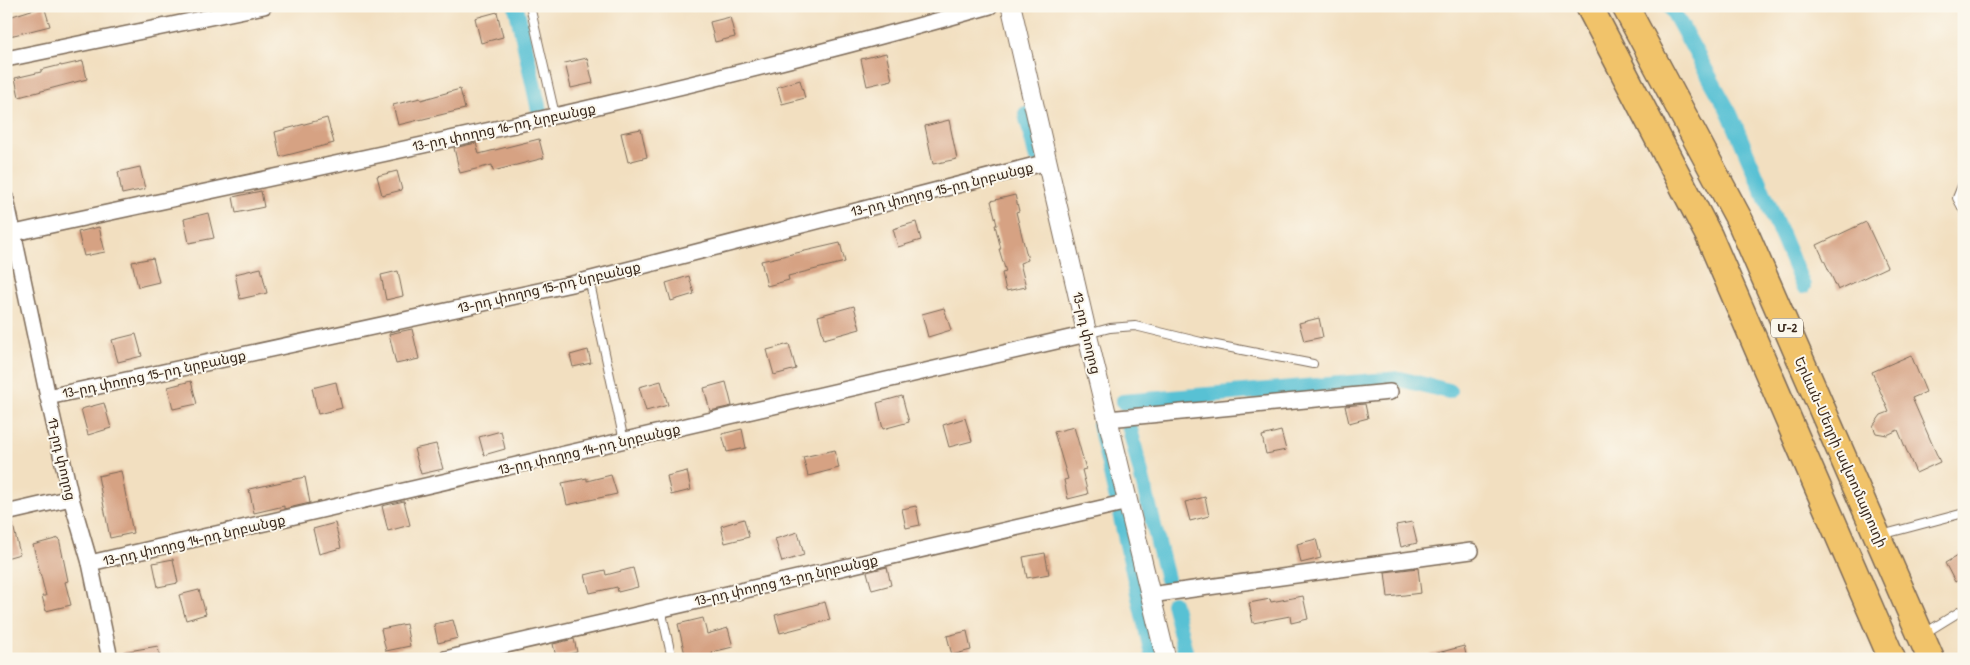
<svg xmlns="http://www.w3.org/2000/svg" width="1970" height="665" font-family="'Patrick Hand','Noto Sans Armenian',sans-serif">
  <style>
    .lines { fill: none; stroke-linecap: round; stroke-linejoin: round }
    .canal { stroke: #58c1d4; stroke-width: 16 }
    .building { fill: #d6a283 }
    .service-casing { stroke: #7b6957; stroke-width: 10 }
    .minor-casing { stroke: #7b6957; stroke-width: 18 }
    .tertiary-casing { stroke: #7b6957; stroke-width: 21 }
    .trunk-casing { stroke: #7b6957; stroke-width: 29 }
    .service { stroke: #fff; stroke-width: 8 }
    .minor { stroke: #fff; stroke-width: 15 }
    .tertiary { stroke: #fff; stroke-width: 19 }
    .trunk { stroke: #f1c36a; stroke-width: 26 }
    .labels { text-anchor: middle; stroke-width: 4; stroke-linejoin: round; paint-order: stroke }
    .shield { fill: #fbf7ec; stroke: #75685c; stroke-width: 1 }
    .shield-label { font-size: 12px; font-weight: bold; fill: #3b2a1e }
    .street-label { font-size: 14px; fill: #3b2a1e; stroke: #fbf7ec }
  </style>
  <rect width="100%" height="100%" fill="#fbf7ec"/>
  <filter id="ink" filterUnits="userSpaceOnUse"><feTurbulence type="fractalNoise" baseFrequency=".02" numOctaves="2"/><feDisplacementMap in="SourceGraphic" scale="10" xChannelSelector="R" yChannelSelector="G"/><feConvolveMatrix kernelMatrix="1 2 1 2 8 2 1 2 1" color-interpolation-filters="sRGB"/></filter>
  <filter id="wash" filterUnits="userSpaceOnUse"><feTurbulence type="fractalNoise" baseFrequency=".0096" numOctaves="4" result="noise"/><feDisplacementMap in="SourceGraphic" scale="20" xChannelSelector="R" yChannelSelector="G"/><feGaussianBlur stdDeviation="1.12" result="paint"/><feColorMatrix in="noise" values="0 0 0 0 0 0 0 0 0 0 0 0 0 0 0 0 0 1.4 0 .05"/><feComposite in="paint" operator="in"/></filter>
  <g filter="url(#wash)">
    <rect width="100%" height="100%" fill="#f2dfc0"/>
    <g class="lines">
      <g class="canal">
        <polyline points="516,6 539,110"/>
        <polyline points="1670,6 1730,114 1803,286"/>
        <polyline points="1026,114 1036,155"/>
        <polyline points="1123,402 1400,379 1449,391"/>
        <polyline points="1100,425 1116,496"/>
        <polyline points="1129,425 1167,579"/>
        <polyline points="1121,518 1153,659"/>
        <polyline points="1173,603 1187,659"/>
      </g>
    </g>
    <g id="blocks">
      <g class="building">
        <polygon points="44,6 50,26 6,37 6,18"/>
        <polygon points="497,12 503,37 481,43 475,18"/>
        <polygon points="730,17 735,37 715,42 710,22"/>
        <polygon points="886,53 892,80 867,86 861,59"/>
        <polygon points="587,58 593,83 571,88 565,63"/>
        <polygon points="83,61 87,79 19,97 15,78 41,72 41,70 61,65 61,66"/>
        <polygon points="800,80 805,98 782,104 777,87"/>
        <polygon points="460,89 465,109 398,125 393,105 420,98 421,100"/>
        <polygon points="327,118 334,143 280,157 275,132"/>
        <polygon points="949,120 957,159 933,164 925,126"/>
        <polygon points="641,129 647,157 628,162 621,133"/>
        <polygon points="539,139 544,158 493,171 492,165 460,173 454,148 476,143 479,154"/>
        <polygon points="140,167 145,189 122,194 118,172"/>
        <polygon points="397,171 402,190 382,195 377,176"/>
        <polygon points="261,191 264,207 236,213 233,197"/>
        <polygon points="1015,195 1019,211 1016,212 1028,260 1020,263 1026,287 1006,291 1002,273 1006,272 999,249 1001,249 995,225 997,225 991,201"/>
        <polygon points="208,213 214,238 189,243 184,219"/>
        <polygon points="916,222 921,240 898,247 893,229"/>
        <polygon points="1866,222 1887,267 1838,290 1817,245"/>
        <polygon points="99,227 105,252 84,256 78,232"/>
        <polygon points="840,243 845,262 788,276 789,280 767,286 761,261"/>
        <polygon points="153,258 159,282 138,287 132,262"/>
        <polygon points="261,268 267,293 240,299 235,274"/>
        <polygon points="398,271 403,296 386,300 381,275"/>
        <polygon points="689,276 694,294 671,301 666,283"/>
        <polygon points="854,306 860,329 824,339 818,316"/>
        <polygon points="944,308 951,330 928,337 922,314"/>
        <polygon points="1319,318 1323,337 1304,341 1299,323"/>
        <polygon points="412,329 419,359 396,364 389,334"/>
        <polygon points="136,334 142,356 118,362 112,340"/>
        <polygon points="789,344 796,369 774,375 767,350"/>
        <polygon points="588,350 591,363 573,367 570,355"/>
        <polygon points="1911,355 1926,392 1912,398 1940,462 1916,473 1898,430 1887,435 1876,433 1873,426 1881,415 1889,412 1872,372"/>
        <polygon points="191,381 197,404 173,409 168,387"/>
        <polygon points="661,381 668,405 646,411 639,387"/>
        <polygon points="336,382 342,408 318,414 312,388"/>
        <polygon points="726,382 732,406 710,411 704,388"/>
        <polygon points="902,396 909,422 883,429 877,403"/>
        <polygon points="104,403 111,428 88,435 81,409"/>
        <polygon points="1365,404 1368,418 1349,423 1345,406"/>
        <polygon points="965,418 972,441 949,447 943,425"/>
        <polygon points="1074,427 1086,469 1082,470 1088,494 1068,499 1064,480 1068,479 1054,432"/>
        <polygon points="742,429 746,448 727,452 722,434"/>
        <polygon points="501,431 505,449 484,455 479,437"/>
        <polygon points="1281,431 1286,450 1266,454 1262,436"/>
        <polygon points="436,444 443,469 421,474 414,449"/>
        <polygon points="835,450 839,468 808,476 803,457"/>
        <polygon points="121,471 133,533 110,538 98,476"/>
        <polygon points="687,471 691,490 671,495 667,476"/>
        <polygon points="611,475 617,494 567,505 562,483 587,478 587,481"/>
        <polygon points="305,477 310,503 284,509 284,506 254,513 249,489"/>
        <polygon points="1205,497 1209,516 1190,521 1185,502"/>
        <polygon points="404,501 410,525 388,531 382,506"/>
        <polygon points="916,506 920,525 906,528 902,509"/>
        <polygon points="744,519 749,537 725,543 721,526"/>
        <polygon points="12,521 20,554 6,558 6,522"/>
        <polygon points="1412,522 1417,543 1401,547 1396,525"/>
        <polygon points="335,523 341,548 319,554 313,529"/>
        <polygon points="798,532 804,555 782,562 775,539"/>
        <polygon points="59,538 68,581 65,582 71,605 46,611 42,596 46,596 33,545"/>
        <polygon points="1316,539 1321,558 1301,563 1297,544"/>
        <polygon points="1964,552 1964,577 1955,582 1945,563"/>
        <polygon points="1045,553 1049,574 1027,578 1023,557"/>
        <polygon points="173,559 178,583 158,587 153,563"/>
        <polygon points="887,567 891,585 872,590 867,572"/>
        <polygon points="633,568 638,587 618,592 617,587 590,593 585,575 605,570 606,575"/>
        <polygon points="1418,568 1421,593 1388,597 1385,572"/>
        <polygon points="199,590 206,614 186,620 179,595"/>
        <polygon points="1303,596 1308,619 1291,623 1290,616 1253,623 1249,603 1270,599 1271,602"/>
        <polygon points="825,602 830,620 780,633 775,615"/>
        <polygon points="703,618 707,634 728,628 733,647 712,652 713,659 686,659 678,624"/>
        <polygon points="453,620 458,638 438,643 434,624"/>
        <polygon points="406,624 410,646 386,651 381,629"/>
        <polygon points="967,631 971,650 952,655 947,636"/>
        <polygon points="574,639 577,652 556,657 553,644"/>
        <polygon points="158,646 160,659 123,659 123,652"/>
        <polygon points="1464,646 1467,659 1431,659 1430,655"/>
      </g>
    </g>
  </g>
  <g filter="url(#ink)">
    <use href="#blocks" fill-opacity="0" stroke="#7b6957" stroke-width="1"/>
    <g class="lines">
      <defs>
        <g id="service">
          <polyline points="530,6 555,115"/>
          <polyline points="1964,181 1957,198 1964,211"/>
          <polyline points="589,279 624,441"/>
          <polyline points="1087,334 1110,328 1135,326 1201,342 1313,364"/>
          <polyline points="1881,535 1964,513"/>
          <polyline points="661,609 672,659"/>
          <polyline points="1925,633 1964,609"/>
        </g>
        <g id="minor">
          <polyline points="6,59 264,6"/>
          <polyline points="6,199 48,397 71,498 90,563 110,659"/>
          <path d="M14,233C340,162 668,98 990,6"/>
          <polyline points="48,397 576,283 1047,162"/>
          <polyline points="1108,419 1390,392"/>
          <polyline points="6,513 71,498"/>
          <polyline points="90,563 1087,334"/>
          <polyline points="1150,595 1471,551"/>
          <polyline points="445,659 1128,502"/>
        </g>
        <polyline id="tertiary" points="1011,6 1087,334 1166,659"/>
        <g id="trunk">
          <polyline points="1589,6 1709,236 1892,659"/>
          <polyline points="1625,6 1740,221 1931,659"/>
        </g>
      </defs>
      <use href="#service" class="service-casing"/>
      <use href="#minor" class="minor-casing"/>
      <use href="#tertiary" class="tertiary-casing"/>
      <use href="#trunk" class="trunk-casing"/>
      <use href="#service" class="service"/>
      <use href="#minor" class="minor"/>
      <use href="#tertiary" class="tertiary"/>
      <use href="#trunk" class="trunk"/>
    </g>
  </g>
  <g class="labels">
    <rect class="shield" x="1771" y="318.5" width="32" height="19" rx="4"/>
    <g class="shield-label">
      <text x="1787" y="332">Մ-2</text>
    </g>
    <g class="street-label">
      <text transform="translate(504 127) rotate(-12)" y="5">13-րդ փողոց 16-րդ նրբանցք</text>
      <text transform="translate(942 189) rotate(-14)" y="5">13-րդ փողոց 15-րդ նրբանցք</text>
      <text transform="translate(549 287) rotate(-13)" y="5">13-րդ փողոց 15-րդ նրբանցք</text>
      <text transform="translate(1087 333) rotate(77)" y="5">13-րդ փողոց</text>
      <text transform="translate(154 374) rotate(-12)" y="5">13-րդ փողոց 15-րդ նրբանցք</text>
      <text transform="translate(589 449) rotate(-13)" y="5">13-րդ փողոց 14-րդ նրբանցք</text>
      <text transform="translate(1841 452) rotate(66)" y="5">Երևան-Մեղրի ավտոմայրուղի</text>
      <text transform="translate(62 459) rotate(77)" y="5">17-րդ փողոց</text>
      <text transform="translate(194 540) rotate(-13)" y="5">13-րդ փողոց 14-րդ նրբանցք</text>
      <text transform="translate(786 580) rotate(-13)" y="5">13-րդ փողոց 13-րդ նրբանցք</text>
    </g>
  </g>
  <rect width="1970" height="665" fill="none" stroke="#fbf7ec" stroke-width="25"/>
</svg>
